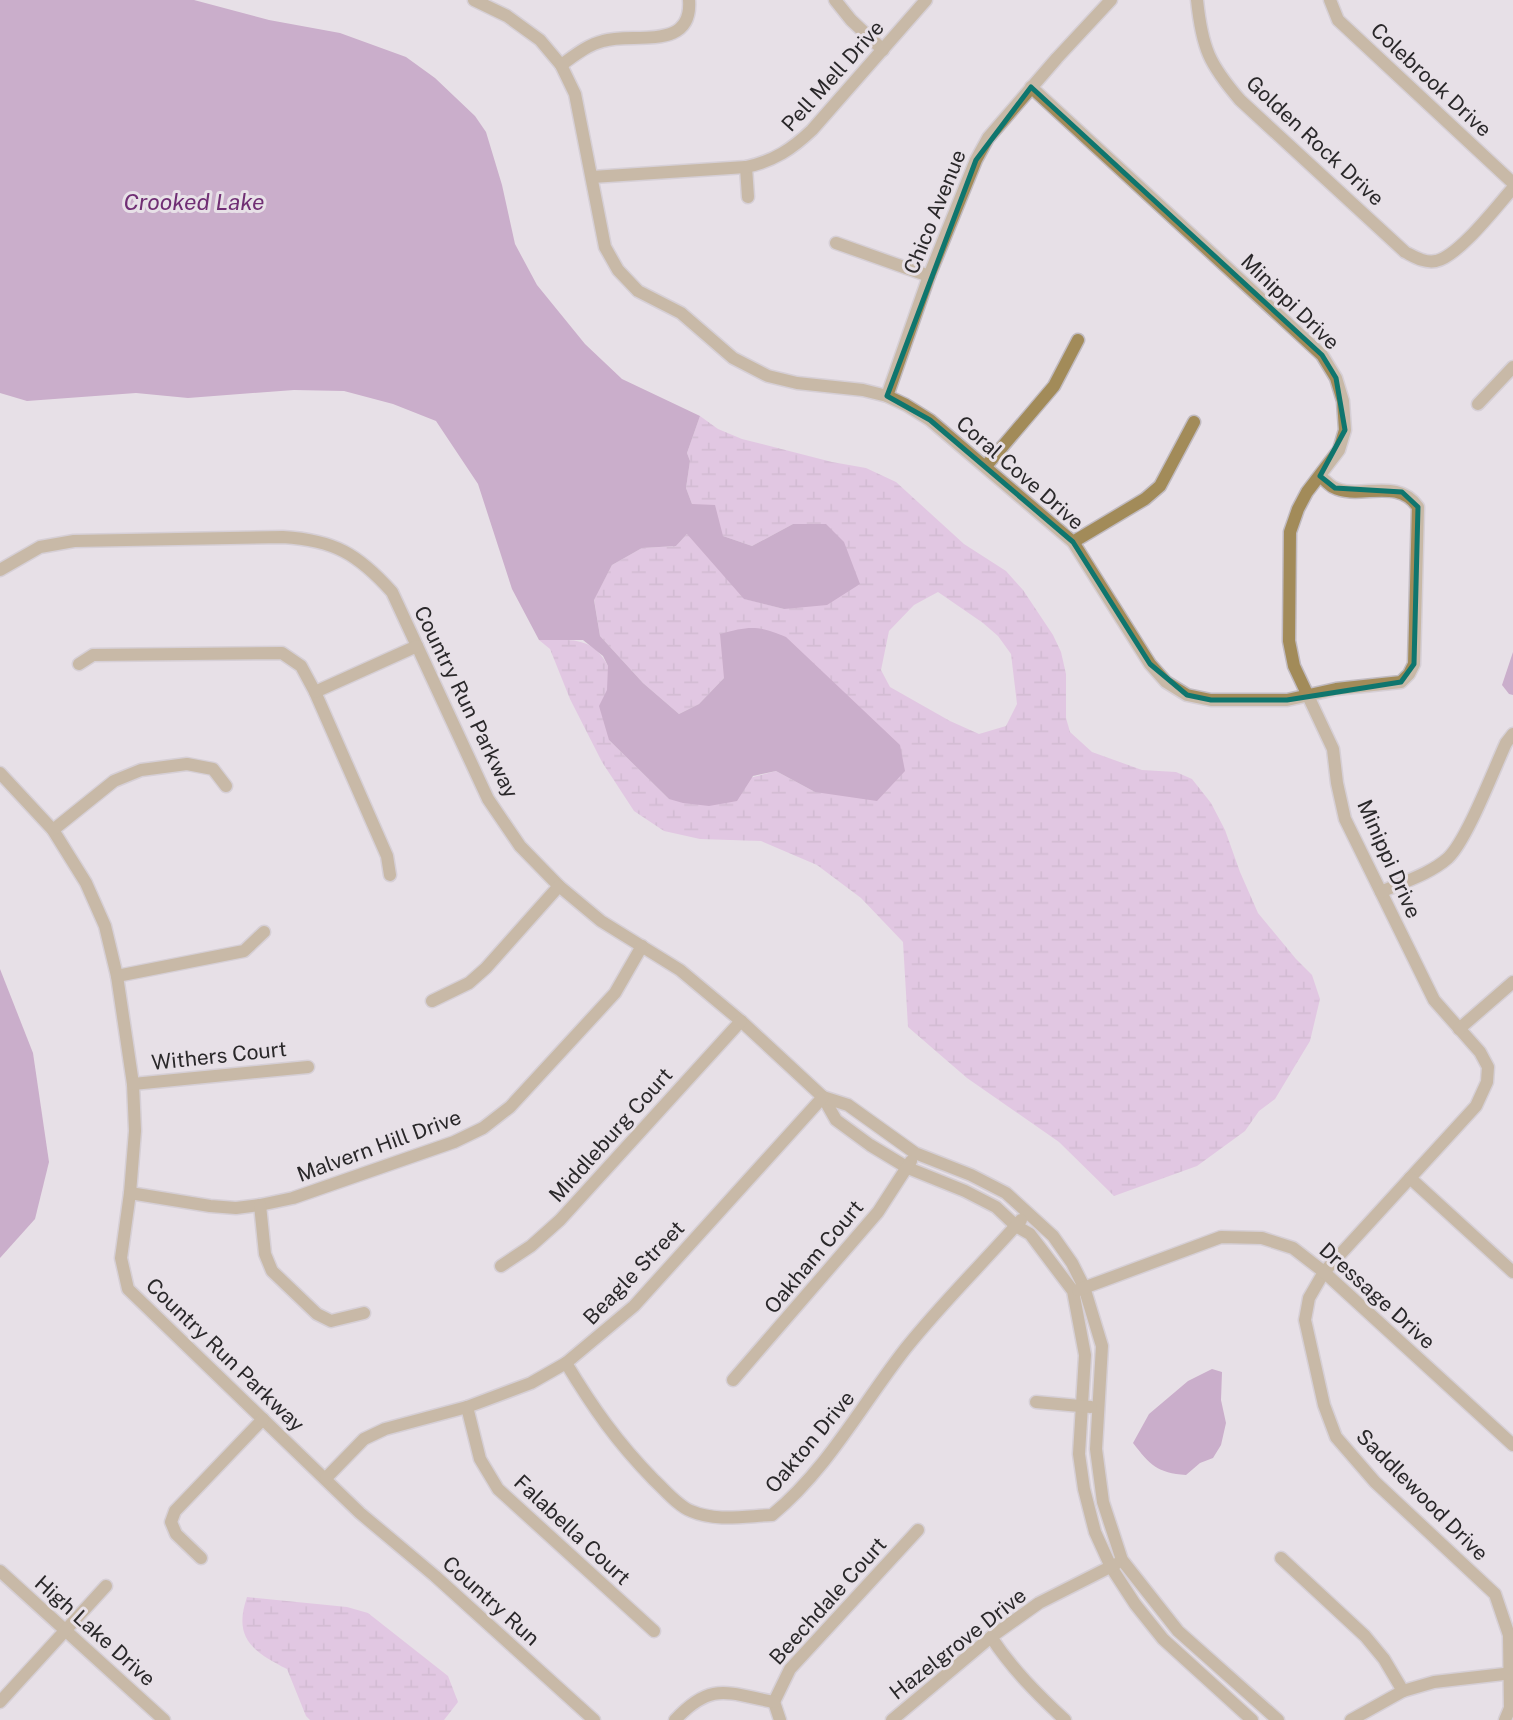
<svg xmlns="http://www.w3.org/2000/svg" width="1513" height="1720" font-family="'Public Sans',sans-serif">
  <style>
    .wetland { fill: url(#wetland-marsh); fill-rule: evenodd }
    .water { fill: #a771a8 }
    .lines { fill: none; stroke-linecap: round; stroke-linejoin: round }
    .minor-casing { stroke: #c1bbc1; stroke-width: 15 }
    .minor { stroke: #a28b59; stroke-width: 12 }
    .marked { fill: none; stroke: #0f766e; stroke-width: 5; stroke-linejoin: round }
    .labels { text-anchor: middle; stroke-width: 6; stroke-linejoin: round; paint-order: stroke }
    .street-label { font-size: 21px; fill: #2a282a; stroke: #e7e0e7 }
    .water-label { font-size: 23px; font-style: italic; fill: #702e74; stroke: #e7e0e7 }
  </style>
  <defs>
    <pattern id="wetland-marsh" width="20" height="14" patternUnits="userSpaceOnUse" patternTransform="scale(1.75)"><rect width="20" height="14" fill="#daa9db"/><path d="M1 5h8M5 5V1M11 12h8M15 12V8" fill="none" stroke="#bb91bc"/></pattern>
  </defs>
  <rect width="100%" height="100%" fill="#e7e0e7"/>
  <g class="wetland">
    <path d="M700,416L718,429L742,439L832,462L866,468L896,482L964,544L1006,571L1023,590L1053,635L1061,652L1066,674V718L1070,732L1092,752L1142,770L1176,772L1192,779L1211,803L1225,830L1240,872L1258,913L1296,959L1312,975L1320,999L1310,1041L1275,1099L1259,1111L1245,1131L1197,1166L1114,1196L1059,1142L967,1078L908,1027L903,942L861,898L817,865L761,841L700,839L664,831L634,811L602,762L570,699L550,649L539,640C569,640 592,635 608,666L609,740L669,799L776,771L815,792L724,678L699,704L679,714L643,683L600,636L594,599L612,565L642,548L676,546L688,533L745,599L784,609L793,524L752,546L723,536L692,504L686,488L690,461L687,453ZM938,592L983,623L998,636L1011,654L1017,704L1006,726L979,734L950,721L890,687L881,670L889,631L914,605Z"/>
    <path d="M247,1597L347,1607L368,1613L448,1676L458,1702L444,1720H310L306,1716L287,1669C252,1651 233,1638 247,1597Z"/>
  </g>
  <g class="water">
    <path d="M0,0H194L269,20L340,33L406,57L435,78L475,116L486,132L502,185L515,244L537,285L585,344L622,379L700,416L687,453L690,461L686,488L692,504L715,505L723,536L752,546L793,524H826L844,542L860,584L827,605L784,609L744,599L687,534L676,546L642,548L612,565L594,600L600,636L643,683L679,714L699,704L724,678L720,634C749,626 758,625 786,637L900,745L905,771L877,801L815,792L776,771L753,776L737,801L709,806L683,803L669,799L609,740L599,706L607,690L608,666L603,656L583,640H539L512,589L478,484L436,421L393,404L344,391L294,390L188,398L136,393L27,401L0,393Z"/>
    <polygon points="1513,652 1513,695 1509,694 1502,685"/>
    <polygon points="0,969 33,1053 49,1162 35,1219 0,1258"/>
    <path d="M1212,1369L1222,1372L1221,1400L1226,1423L1221,1445L1213,1458L1200,1463L1186,1475C1157,1473 1150,1465 1133,1443L1149,1414L1188,1381Z"/>
  </g>
  <g class="lines">
    <defs>
      <g id="minor">
        <path d="M474,0L507,16L540,40L561,65L575,94L605,247L618,270L638,291L681,313L733,358L768,376L797,383L863,390L887,396L906,405L930,420L1073,542L1150,664L1166,682L1187,695L1211,700H1287L1336,689L1401,682L1409,674L1414,664L1418,507C1397,476 1359,501 1333,487C1328,484 1324,479 1320,476"/>
        <polyline points="835,0 851,20 883,50"/>
        <path d="M1197,0C1202,48 1209,64 1240,100L1405,252C1415,257 1424,263 1436,261C1459,256 1496,207 1513,188"/>
        <polyline points="1330,0 1338,20 1513,183"/>
        <path d="M561,65C574,56 587,45 603,41C633,32 693,52 689,0"/>
        <polyline points="1031,87 1322,355 1336,378 1343,401 1345,430 1339,450 1307,492 1298,509 1290,532 1289,641 1294,666 1333,749 1337,783 1345,819 1434,1000 1480,1052 1488,1067 1487,1082 1476,1106 1324,1272 1309,1298 1305,1320 1324,1405 1336,1437 1375,1482 1495,1594 1509,1635 1510,1708 1505,1720"/>
        <polyline points="746,167 748,197"/>
        <path d="M592,177L746,167C774,161 792,149 812,130L926,0"/>
        <polyline points="836,243 929,276"/>
        <polyline points="887,396 929,276 976,160 988,138 1057,58 1111,0"/>
        <polyline points="1478,404 1513,367"/>
        <polyline points="986,466 1054,386 1078,340"/>
        <polyline points="1073,542 1145,499 1160,486 1194,422"/>
        <path d="M0,570L40,547L74,541L283,537C334,540 358,554 392,592L488,799L520,846L559,886L601,921L680,970L741,1021L823,1097L836,1120L870,1145L908,1168L965,1191L996,1207L1016,1226L1030,1234L1073,1291L1085,1355L1079,1454L1084,1489L1095,1532L1111,1567L1135,1604L1163,1639L1252,1720"/>
        <polyline points="79,664 93,655 282,653 301,666 315,692 387,856 390,875"/>
        <polyline points="315,692 417,646"/>
        <polyline points="0,773 53,830 86,883 105,926 117,976 133,1084 135,1131 130,1193 121,1258 128,1289 360,1513 435,1576 594,1720"/>
        <polyline points="53,830 114,781 141,770 187,764 213,769 226,786"/>
        <path d="M1381,892C1403,882 1430,874 1448,858C1467,840 1494,769 1506,743L1513,734"/>
        <polyline points="117,976 244,951 264,932"/>
        <polyline points="432,1001 469,983 486,968 559,886"/>
        <polyline points="1459,1029 1513,982"/>
        <polyline points="133,1084 308,1067"/>
        <polyline points="823,1097 848,1105 915,1153 971,1175 1006,1193 1053,1236 1072,1263 1084,1287 1102,1346 1096,1449 1103,1502 1122,1560 1178,1631 1278,1720"/>
        <polyline points="1410,1178 1513,1272"/>
        <polyline points="130,1193 210,1206 236,1208 260,1205 293,1198 454,1142 483,1128 510,1107 615,993 642,946"/>
        <polyline points="260,1205 265,1254 272,1271 317,1314 331,1321 364,1313"/>
        <polyline points="501,1266 531,1246 560,1220 741,1021"/>
        <polyline points="1078,1290 1221,1237 1262,1238 1293,1248 1324,1272 1513,1445"/>
        <path d="M566,1363C593,1408 617,1442 654,1480C665,1490 678,1506 691,1511C716,1522 746,1516 772,1515C828,1469 862,1404 906,1348C942,1303 983,1263 1021,1220"/>
        <polyline points="733,1380 878,1212 911,1161"/>
        <polyline points="1036,1402 1091,1407"/>
        <polyline points="467,1407 480,1459 498,1489 654,1631"/>
        <polyline points="326,1478 364,1439 385,1429 467,1407 531,1383 566,1363 634,1306 823,1097"/>
        <polyline points="201,1558 176,1534 171,1522 175,1511 263,1419"/>
        <polyline points="1281,1558 1365,1636 1384,1659 1403,1691"/>
        <polyline points="0,1571 164,1720"/>
        <path d="M991,1637C1012,1669 1037,1694 1065,1720"/>
        <polyline points="0,1702 106,1586"/>
        <polyline points="774,1702 790,1669 918,1530"/>
        <polyline points="774,1702 780,1720"/>
        <path d="M675,1720C711,1681 727,1693 774,1702"/>
        <polyline points="892,1720 991,1637 1039,1603 1116,1564"/>
        <polyline points="1351,1720 1403,1691 1434,1682 1513,1673"/>
      </g>
    </defs>
    <use href="#minor" class="minor-casing"/>
    <use href="#minor" class="minor"/>
  </g>
  <path d="M0 0H1513V1720H0ZM1031,87L1322,355L1336,378L1345,430L1320,476L1335,488L1402,492L1418,507L1414,664L1401,682L1287,700H1211L1187,695L1150,664L1073,542L930,420L887,396L976,160Z" fill="#e7e0e7" fill-opacity=".55" fill-rule="evenodd"/>
  <path class="marked" d="M1031,87L1322,355L1336,378L1345,430L1320,476L1335,488L1402,492L1418,507L1414,664L1401,682L1287,700H1211L1187,695L1150,664L1073,542L930,420L887,396L976,160Z"/>
  <g class="labels">
    <g class="street-label">
      <text transform="translate(833 76) rotate(-48)" y="7">Pell Mell Drive</text>
      <text transform="translate(1431 80) rotate(43)" y="7">Colebrook Drive</text>
      <text transform="translate(1315 141) rotate(43)" y="7">Golden Rock Drive</text>
      <text transform="translate(935 212) rotate(-68)" y="7">Chico Avenue</text>
      <text transform="translate(1290 302) rotate(44)" y="7">Minippi Drive</text>
      <text transform="translate(1020 473) rotate(41)" y="7">Coral Cove Drive</text>
      <text transform="translate(466 702) rotate(64)" y="7">Country Run Parkway</text>
      <text transform="translate(1389 859) rotate(66)" y="7">Minippi Drive</text>
      <text transform="translate(219 1056) rotate(-6)" y="7">Withers Court</text>
      <text transform="translate(611 1135) rotate(-48)" y="7">Middleburg Court</text>
      <text transform="translate(379 1146) rotate(-20)" y="7">Malvern Hill Drive</text>
      <text transform="translate(814 1257) rotate(-50)" y="7">Oakham Court</text>
      <text transform="translate(634 1273) rotate(-46)" y="7">Beagle Street</text>
      <text transform="translate(1377 1296) rotate(42)" y="7">Dressage Drive</text>
      <text transform="translate(225 1355) rotate(44)" y="7">Country Run Parkway</text>
      <text transform="translate(810 1442) rotate(-50)" y="7">Oakton Drive</text>
      <text transform="translate(1422 1495) rotate(45)" y="7">Saddlewood Drive</text>
      <text transform="translate(572 1530) rotate(43)" y="7">Falabella Court</text>
      <text transform="translate(491 1601) rotate(42)" y="7">Country Run</text>
      <text transform="translate(828 1601) rotate(-48)" y="7">Beechdale Court</text>
      <text transform="translate(95 1631) rotate(42)" y="7">High Lake Drive</text>
      <text transform="translate(958 1644) rotate(-38)" y="7">Hazelgrove Drive</text>
    </g>
    <g class="water-label">
      <text x="194" y="210">Crooked Lake</text>
    </g>
  </g>
</svg>
